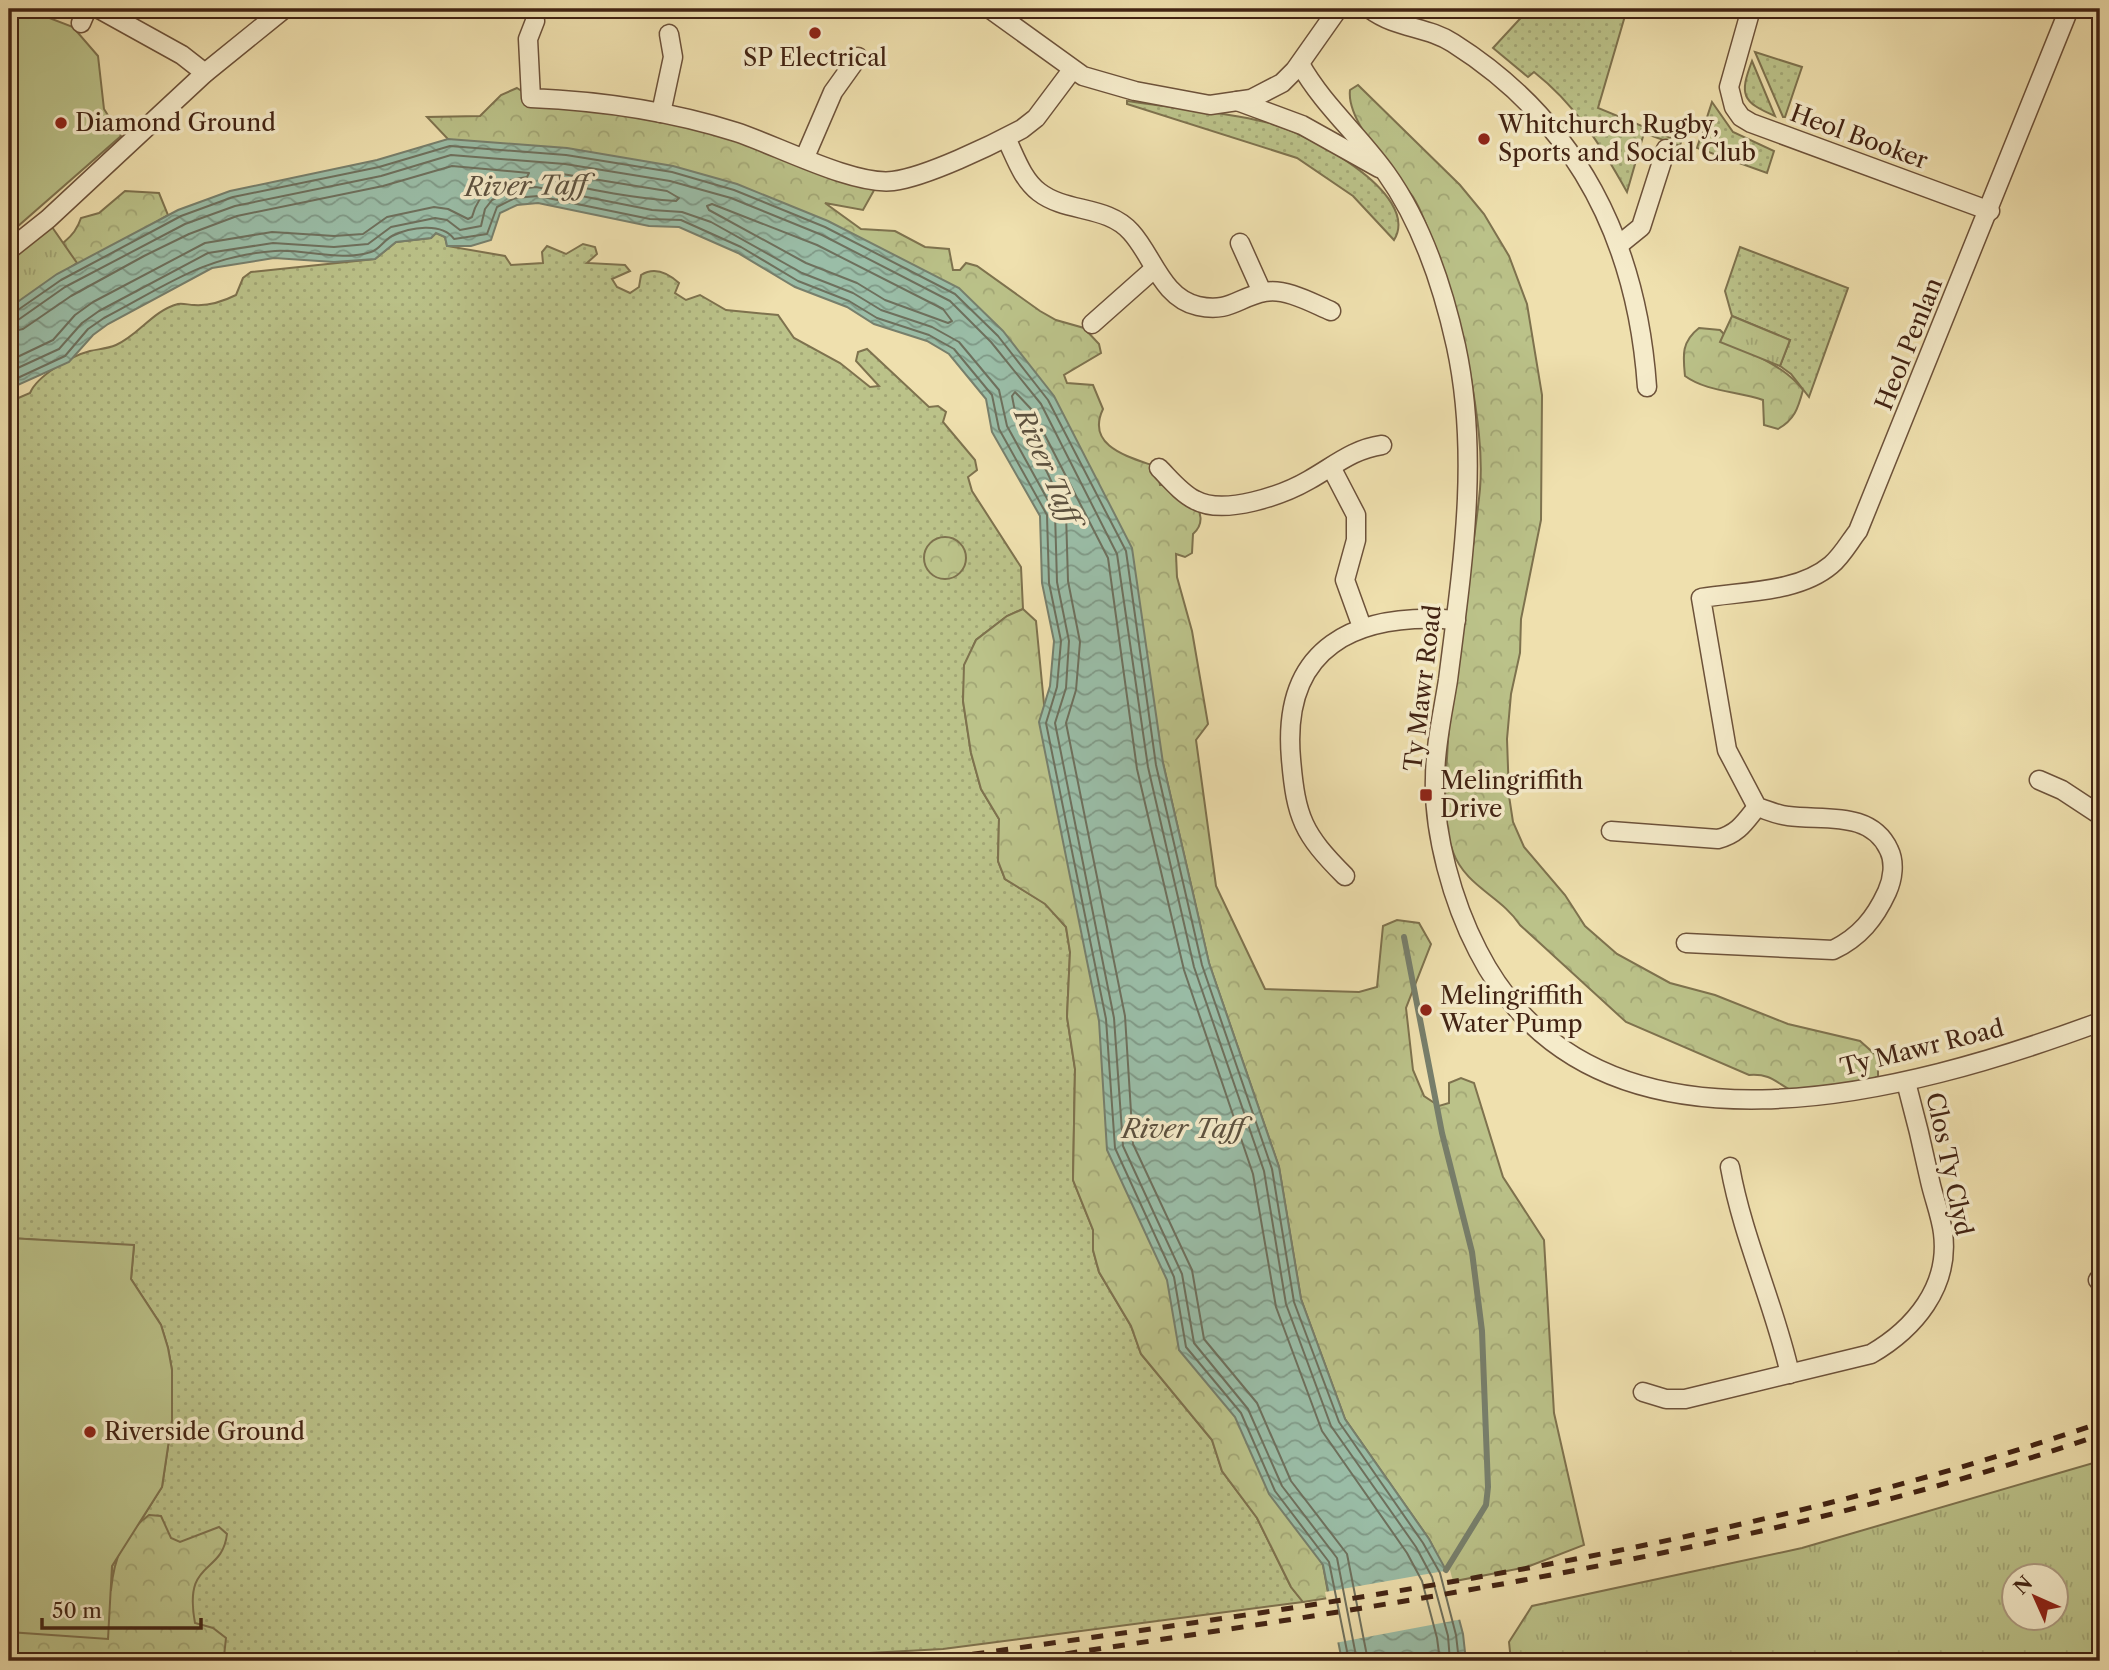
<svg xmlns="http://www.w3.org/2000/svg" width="2109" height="1670" font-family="'Libre Caslon Text',serif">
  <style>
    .grass { fill: url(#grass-dots); stroke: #7e724e; stroke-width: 2 }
    .forest { fill: url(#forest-crowns); stroke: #7e724e; stroke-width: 2 }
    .park { fill: url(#park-tufts); stroke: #7e724e; stroke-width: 2; fill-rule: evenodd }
    .garden { fill: #bbc289; stroke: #7e724e; stroke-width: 2 }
    .water { fill: url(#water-waves); stroke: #777f6c; stroke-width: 2 }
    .pier { fill: #efe0ae }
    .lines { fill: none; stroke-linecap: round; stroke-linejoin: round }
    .shore { stroke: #6e705d; stroke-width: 2 }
    .stream { stroke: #777f6c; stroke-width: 6 }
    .minor-casing { stroke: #6d523a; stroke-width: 21 }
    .minor { stroke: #f5ebca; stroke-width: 18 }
    .rail { stroke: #422313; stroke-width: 5; stroke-dasharray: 12 12; stroke-linecap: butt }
    .poi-dot { fill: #8f2418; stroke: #f5ebca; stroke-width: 2.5 }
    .labels { text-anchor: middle; stroke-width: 7; stroke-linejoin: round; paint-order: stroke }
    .poi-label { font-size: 24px; fill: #422313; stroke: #f5ebca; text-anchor: start }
    .street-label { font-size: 24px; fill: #422313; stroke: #f5ebca }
    .water-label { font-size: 26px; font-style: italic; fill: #5c513f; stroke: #f5ebca }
  </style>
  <defs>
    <pattern id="grass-dots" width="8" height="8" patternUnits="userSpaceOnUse" patternTransform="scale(1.75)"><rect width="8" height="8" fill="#bbc289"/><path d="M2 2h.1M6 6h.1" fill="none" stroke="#a2a675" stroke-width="1.8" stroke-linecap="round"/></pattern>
    <pattern id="forest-crowns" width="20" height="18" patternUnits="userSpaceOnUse" patternTransform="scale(1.75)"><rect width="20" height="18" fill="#bbc289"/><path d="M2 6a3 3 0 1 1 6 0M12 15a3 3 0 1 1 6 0" fill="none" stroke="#a2a675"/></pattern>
    <pattern id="park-tufts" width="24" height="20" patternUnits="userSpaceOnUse" patternTransform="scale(1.75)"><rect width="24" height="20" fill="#bbc289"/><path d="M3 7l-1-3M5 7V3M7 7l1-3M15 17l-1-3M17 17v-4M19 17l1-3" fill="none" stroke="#a2a675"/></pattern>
    <pattern id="water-waves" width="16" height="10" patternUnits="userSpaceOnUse" patternTransform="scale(1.75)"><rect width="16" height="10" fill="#9abda7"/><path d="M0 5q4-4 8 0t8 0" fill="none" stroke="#7f9987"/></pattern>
  </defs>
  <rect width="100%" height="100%" fill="#efe0ae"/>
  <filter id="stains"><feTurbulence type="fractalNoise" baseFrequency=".00286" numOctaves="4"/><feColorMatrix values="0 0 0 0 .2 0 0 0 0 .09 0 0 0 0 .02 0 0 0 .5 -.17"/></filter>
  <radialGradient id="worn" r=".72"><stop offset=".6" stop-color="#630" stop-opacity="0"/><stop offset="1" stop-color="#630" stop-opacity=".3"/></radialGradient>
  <g class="grass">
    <path d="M1529,9H1627L1598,108L1681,142L1680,146L1644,133L1627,192C1602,147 1575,104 1534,72L1528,77L1493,48Z"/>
    <polygon points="1755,52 1802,67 1785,117 1783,117"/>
    <path d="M1752,61L1775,116C1742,102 1739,95 1752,61Z"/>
    <path d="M1127,101C1172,108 1220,111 1265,122C1302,130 1423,193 1394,240L1353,196L1297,158L1127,104Z"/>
    <polygon points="1712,102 1733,132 1774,151 1767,173 1697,148"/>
    <path d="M436,233L445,237L447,246L505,256L511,265L543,263L542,252L547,246L566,254L583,244L595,247L597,254L587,263L625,265L630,271L612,279L617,287L630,293L639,287L641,275C655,266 668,273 679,283L675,293L686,300L700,295L726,310L778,315L794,338L840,363L870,387L879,386L856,361L858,352L867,349L929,407L938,406L946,412L943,422L975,460L977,470L968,477L972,491L1021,567L1023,609L1007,616L976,640L965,665L963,701L971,753L981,789L999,819L998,861L1005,879L1046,904L1066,927L1070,952L1067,1017L1075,1069L1073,1180L1093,1230V1250L1099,1272L1131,1326L1141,1354L1212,1440L1222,1471L1257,1518L1291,1587L1303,1602L943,1649L720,1661H107L112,1566L162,1487L172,1420V1370L168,1348L161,1325L131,1279L134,1246L9,1238V402L30,393C37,376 71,356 90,351C98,349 107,349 116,345C139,335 152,311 178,304C183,303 189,305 194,305C208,306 224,301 236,295L243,278L251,272L375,259L396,242L431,238Z"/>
    <polygon points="1740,247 1848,288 1809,397 1791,374 1780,366 1790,340 1732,316 1725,291"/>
  </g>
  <g class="forest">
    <path d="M1358,85L1460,185L1484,214L1509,256L1527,304L1542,395L1541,520L1521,619L1520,653L1511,694L1507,739L1509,796L1513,822L1524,847L1565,895L1585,926L1617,954L1670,983L1715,995L1788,1024L1860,1041L1878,1057V1076C1865,1084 1814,1099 1799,1094C1778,1086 1774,1073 1749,1075L1626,1022L1520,925C1501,896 1466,887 1453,852C1442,823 1445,789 1447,758C1451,667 1471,579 1480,489C1483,453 1477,414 1471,378C1463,329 1450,282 1431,236C1425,223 1421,209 1413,197C1395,170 1346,123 1350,90Z"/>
    <path d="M517,88L528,95L597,108L603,113L611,110L799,147L877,185L863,210L825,203L861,229L895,231L925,247L949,249L953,270H960L966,263L977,266L1040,311L1056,320L1084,328L1099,344L1101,353L1064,375L1067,383L1093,385L1103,409C1085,447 1130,457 1157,467L1160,485C1181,484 1216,514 1193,534L1192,553L1185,557L1176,554L1177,577L1192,631L1208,724L1196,740L1216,886L1265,989L1359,992L1377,987L1383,926L1397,920L1419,923L1431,944L1406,1008L1413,1070L1424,1096L1439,1106L1449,1103V1083L1461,1078L1474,1083L1503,1177L1544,1240L1554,1413L1584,1545L1527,1567L1450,1582L1429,1539L1345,1419L1301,1299L1279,1167L1209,963L1163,763L981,329L454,150L448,139L427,117L480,116L501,95Z"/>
    <path d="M125,191L159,193L168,215L9,309V258L22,265C46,251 72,246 81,218L99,213Z"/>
    <path d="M1699,328L1720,330C1744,356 1779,359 1803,390C1798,409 1794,420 1778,429L1764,425L1763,400C1738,391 1707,392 1685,376C1683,356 1681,342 1699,328Z"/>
    <circle cx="945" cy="558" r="21"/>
    <polygon points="1023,609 1036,621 1044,704 1323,1565 1329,1598 1303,1602 1291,1587 1257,1518 1222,1471 1212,1440 1141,1354 1131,1326 1099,1272 1093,1250 1093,1230 1073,1180 1075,1069 1067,1017 1070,952 1066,927 1045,904 1005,879 998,861 999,819 981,789 971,753 963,701 964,665 976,640 1007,616"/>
    <path d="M149,1515L161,1516L171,1538L180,1542L219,1527L227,1534C222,1576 183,1558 195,1623L213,1628L226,1638L224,1656L220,1661L9,1658V1622L111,1590C114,1559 123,1534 149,1515Z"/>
  </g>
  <g class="park">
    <polygon points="52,227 77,263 9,308 9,261"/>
    <polygon points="1732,316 1790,340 1780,366 1720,342"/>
    <path d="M2100,1461V1661H1511L1509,1642L1532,1606L1802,1548ZM2014,1576H2056V1618H2014Z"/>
  </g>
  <g class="garden">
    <polygon points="9,9 26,9 73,27 98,56 104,109 121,136 9,234"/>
    <polygon points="9,1238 134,1245 131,1279 161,1325 168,1348 172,1370 172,1420 162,1487 112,1566 108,1639 9,1632"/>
  </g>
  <polygon class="water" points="448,139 567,148 673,166 737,184 828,221 959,288 1003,331 1054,396 1132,548 1163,763 1209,963 1279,1167 1301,1299 1345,1419 1429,1539 1446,1570 1463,1634 1466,1661 1342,1661 1323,1565 1269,1494 1235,1417 1179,1350 1167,1280 1107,1150 1099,1021 1039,722 1050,686 1054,641 1042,583 1040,516 992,432 986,399 949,354 927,341 874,324 847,307 795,287 738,253 679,227 649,226 538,203 517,205 500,213 491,240 471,246 447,246 445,237 436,233 431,238 396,242 375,259 334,262 274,258 212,268 108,324 93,335 69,362 9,389 9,308 57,274 178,210 230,191 377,160"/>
  <polygon class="pier" points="1450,1570 1463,1619 1335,1643 1325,1592"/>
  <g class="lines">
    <g class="shore">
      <path d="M556,173L667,191L679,198L676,201C641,199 586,190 553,180L552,176Z"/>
      <polygon points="712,204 817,245 943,309 952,321 948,323 885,300 857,283 806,263 709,210 707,206"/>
      <polyline points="9,313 15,312 61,280 181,216 233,197 379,167 450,146 566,155 672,172 734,190 825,227 955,294 998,336 1048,400 1126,551 1156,765 1202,965 1272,1169 1294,1302 1339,1422 1423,1543 1440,1573 1456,1635 1459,1661"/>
      <polyline points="9,322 18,320 65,287 185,224 235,206 381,176 451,155 565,164 670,181 731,198 822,235 950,301 991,342 1041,404 1117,554 1148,767 1194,967 1264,1171 1286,1304 1331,1426 1416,1547 1432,1577 1448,1636 1450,1661"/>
      <path d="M9,332L23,329L71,296L144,256L189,234L237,216L383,186L452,166L529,173L527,177C500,181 479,189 472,217L468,219L448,209L434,207L387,217L363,234L334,236L272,232L205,243L93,302L75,315L53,340L9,361"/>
      <polyline points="9,372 59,349 82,323 99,311 208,253 273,243 334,247 368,244 391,227 435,218 447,220 460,230 481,226 485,209 492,200 512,190 536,187 652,210 682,212 711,222 802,273 853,293 881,310 932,327 959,342 999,390 1007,426 1055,513 1057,582 1069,641 1066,688 1055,723 1114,1018 1123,1146 1182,1274 1194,1343 1248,1409 1282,1486 1337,1558 1357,1661"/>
      <path d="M9,382L65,356L88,329L104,318C166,286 203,256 275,251C306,249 341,262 371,252C379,250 384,240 392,236C410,227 442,222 454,239L487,234L497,207L515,198L538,196L650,219L681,220L741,247L798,281L849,301L877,318L929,335L954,349L992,395L999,429L1047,515L1049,583L1061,641L1057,687L1046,723L1106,1019L1115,1148L1174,1277L1186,1347L1241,1413L1275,1491L1329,1562L1349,1661"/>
      <polyline points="1368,1661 1347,1554 1291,1481 1257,1403 1204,1339 1192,1270 1133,1144 1125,1016 1066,723 1076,690 1080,642 1068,581 1066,513 1047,472 1017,422 1012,396 1015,392 1032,410 1108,558 1137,769 1184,970 1253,1174 1276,1307 1322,1431 1407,1553 1422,1581 1437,1638 1440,1661"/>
    </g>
    <polyline class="stream" points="1404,937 1442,1133 1472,1252 1482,1331 1488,1487 1486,1505 1446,1570"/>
    <defs>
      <g id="minor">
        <polyline points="99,9 182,55 205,73"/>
        <polyline points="990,9 1083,76 1135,91 1210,105 1251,99 1282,83 1295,70 1338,9"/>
        <path d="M1370,9C1397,29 1427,26 1453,43C1578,122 1637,243 1647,387"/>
        <polyline points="1751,9 1729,87 1734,107 1741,117 1751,123 1990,211"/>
        <path d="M535,21L528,39L531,98C600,101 670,111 736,132C776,145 854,186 893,181C926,177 992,145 1022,129L1036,118L1072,70"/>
        <polyline points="81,23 87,9"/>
        <path d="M1300,64C1323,105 1358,134 1386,173C1421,222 1443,287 1456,346C1480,457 1462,569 1448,680C1443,712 1435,746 1435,778C1433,833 1453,903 1478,951C1596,1182 1911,1092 2100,1022"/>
        <polyline points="1237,101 1302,125 1379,168"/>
        <polyline points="661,113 673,57 669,34"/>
        <path d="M1006,138C1015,156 1022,179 1039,192C1066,213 1107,205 1131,232C1153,256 1162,298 1198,306C1230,313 1238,297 1265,292C1286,288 1312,303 1331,311"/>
        <polyline points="805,157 833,92 858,57"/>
        <polyline points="1240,243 1262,292"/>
        <polyline points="1620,244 1641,227 1666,149"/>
        <polyline points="9,250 48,219 205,73 284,9"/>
        <polyline points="1092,324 1154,269"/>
        <polyline points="1331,467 1356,515 1356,540 1345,580 1362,627"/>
        <path d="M1159,468C1170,479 1181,493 1195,500C1224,516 1283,495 1309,480C1334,466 1353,449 1382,445"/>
        <polyline points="2039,780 2062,790 2100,815"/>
        <path d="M1611,831L1718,839C1738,834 1745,822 1757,807"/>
        <path d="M1345,876C1303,834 1296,818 1291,759C1281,646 1356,612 1456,620"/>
        <path d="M1686,943L1833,950C1860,937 1875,918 1887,892C1893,879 1895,862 1889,850C1871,810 1823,821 1788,816C1777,815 1767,810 1757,807L1727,750L1701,598C1743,591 1798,593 1831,565C1842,556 1850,541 1858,531L2069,9"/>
        <path d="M1730,1167C1743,1239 1774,1303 1790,1374"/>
        <polyline points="2098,1280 2100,1279"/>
        <path d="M1643,1392L1666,1399H1685L1871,1354C1914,1329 1950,1287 1943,1233C1941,1216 1934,1199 1930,1181C1923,1148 1915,1115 1906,1082"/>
      </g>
    </defs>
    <use href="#minor" class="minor-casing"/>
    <use href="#minor" class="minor"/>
    <g class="rail">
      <path d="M925,1661C1321,1605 1721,1553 2100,1423"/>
      <path d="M1018,1661C1382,1606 1751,1555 2100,1435"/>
    </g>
  </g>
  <g class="poi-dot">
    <circle cx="815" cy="33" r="7"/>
    <circle cx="61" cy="123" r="7"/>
    <circle cx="1484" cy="139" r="7"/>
    <rect x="1419" y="788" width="14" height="14" rx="3.5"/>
    <circle cx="1426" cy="1010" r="7"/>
    <circle cx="90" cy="1432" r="7"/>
  </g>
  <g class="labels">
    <g class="poi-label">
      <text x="815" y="66" text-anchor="middle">SP Electrical</text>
      <text x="75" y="131">Diamond Ground</text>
      <text x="1498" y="133">Whitchurch Rugby,<tspan x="1498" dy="28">Sports and Social Club</tspan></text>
      <text x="1440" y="789">Melingriffith<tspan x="1440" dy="28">Drive</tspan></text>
      <text x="1440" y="1004">Melingriffith<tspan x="1440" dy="28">Water Pump</tspan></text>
      <text x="104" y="1440">Riverside Ground</text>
    </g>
    <g class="street-label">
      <text transform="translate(1859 137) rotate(20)" y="8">Heol Booker</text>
      <text transform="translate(1909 344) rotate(-68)" y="8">Heol Penlan</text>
      <text transform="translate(1423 688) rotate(-83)" y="8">Ty Mawr Road</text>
      <text transform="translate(1922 1048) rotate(-14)" y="8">Ty Mawr Road</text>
      <text transform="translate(1949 1164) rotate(78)" y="8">Clos Ty Clyd</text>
    </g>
    <g class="water-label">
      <text transform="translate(526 186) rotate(-1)" y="9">River Taff</text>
      <text transform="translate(1047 466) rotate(66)" y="9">River Taff</text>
      <text x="1183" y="1138">River Taff</text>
    </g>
  </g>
  <rect width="2109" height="1670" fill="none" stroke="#efe0ae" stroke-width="35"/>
  <rect x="10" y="10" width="2088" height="1649" fill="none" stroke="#422313" stroke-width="3.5"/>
  <rect x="18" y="18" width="2074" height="1635" fill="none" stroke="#422313" stroke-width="2"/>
  <g transform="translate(2035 1597) rotate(315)"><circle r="33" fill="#f5ebca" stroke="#ad9b81" stroke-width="2"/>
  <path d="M0-5L12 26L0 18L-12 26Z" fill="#8f2418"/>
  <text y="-10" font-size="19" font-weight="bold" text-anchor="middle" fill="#422313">N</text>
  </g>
  <path d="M42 1618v10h159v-10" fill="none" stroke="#422313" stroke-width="3.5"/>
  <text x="52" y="1618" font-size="21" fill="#422313" stroke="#f5ebca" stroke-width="5" paint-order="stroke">50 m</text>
  <rect width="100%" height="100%" filter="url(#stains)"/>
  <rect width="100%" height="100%" fill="url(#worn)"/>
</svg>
